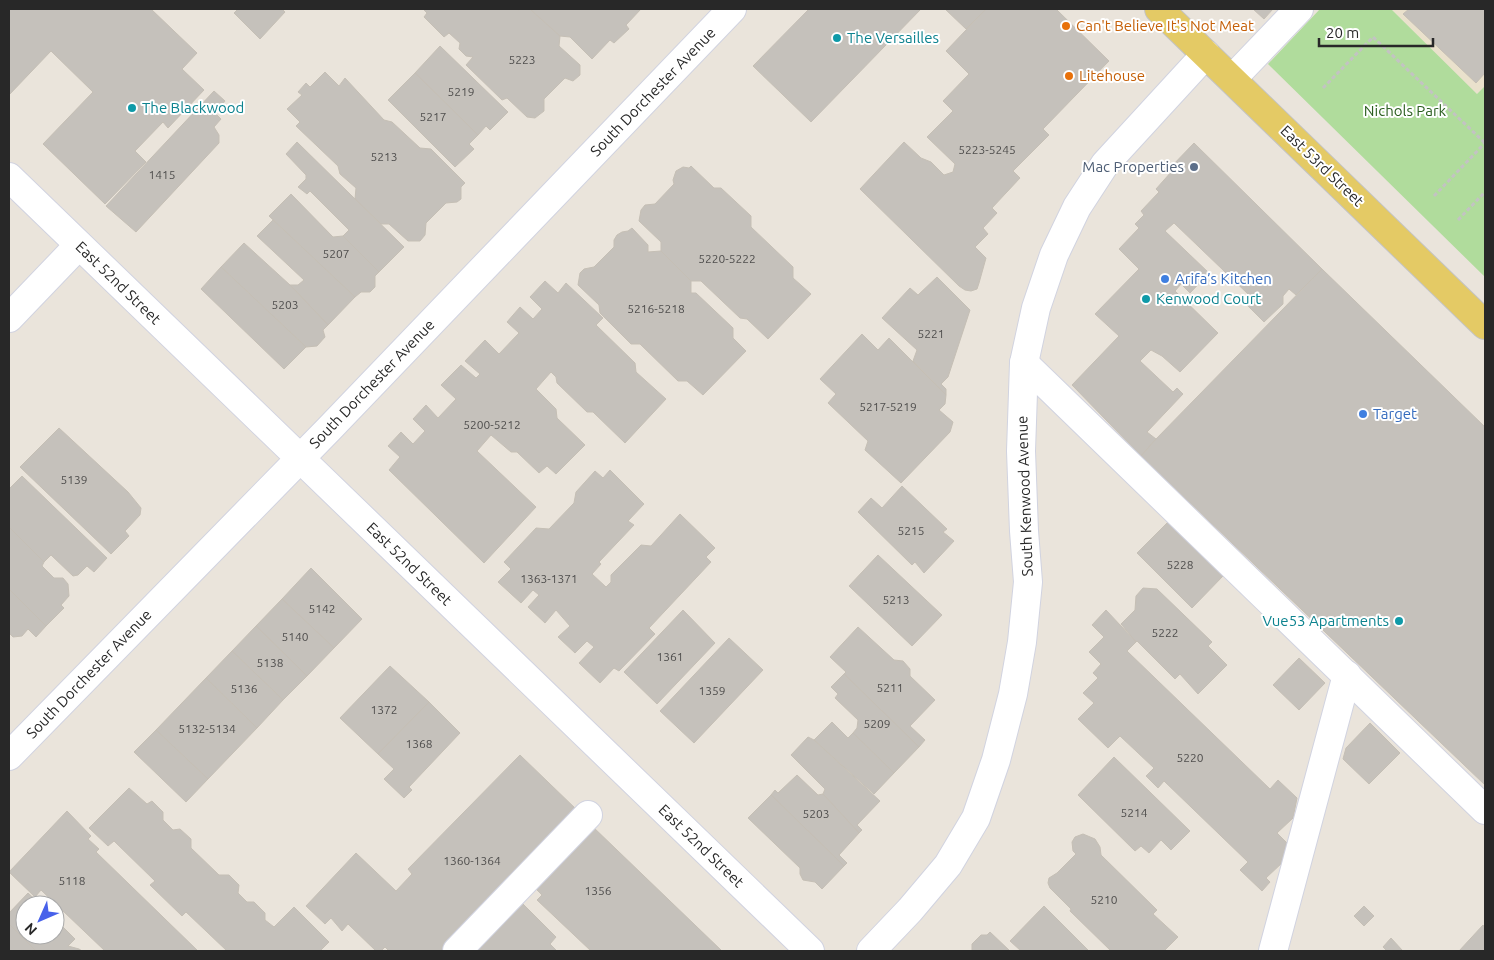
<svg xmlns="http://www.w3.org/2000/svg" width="1494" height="960" font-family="Ubuntu,sans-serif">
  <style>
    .education { fill: #eae1cc }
    .grass { fill: #b0dc9c }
    .building { fill: #c5c1bb; stroke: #c5bfb5 }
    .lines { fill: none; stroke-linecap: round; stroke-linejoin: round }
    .minor-casing { stroke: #d1d3e0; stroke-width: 30 }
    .major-casing { stroke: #c3c3c3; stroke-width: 30 }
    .path { stroke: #c3c3c3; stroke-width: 3; stroke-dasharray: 4 2.5; stroke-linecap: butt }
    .minor { stroke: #fff; stroke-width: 28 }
    .major { stroke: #e4ca65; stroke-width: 28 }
    .food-dot { fill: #e8710a; stroke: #fff; stroke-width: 2 }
    .culture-dot { fill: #0f9aa8; stroke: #fff; stroke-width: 2 }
    .service-dot { fill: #5c6f8a; stroke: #fff; stroke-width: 2 }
    .shop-dot { fill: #3f7fe0; stroke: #fff; stroke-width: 2 }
    .labels { text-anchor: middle; stroke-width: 4; stroke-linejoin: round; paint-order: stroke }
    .number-label { font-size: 12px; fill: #4f4e4d }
    .food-label { font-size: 15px; fill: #c56008; stroke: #fff; text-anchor: start }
    .culture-label { font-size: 15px; fill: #0d838f; stroke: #fff; text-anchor: start }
    .street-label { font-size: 15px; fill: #282828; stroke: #fff }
    .park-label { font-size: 15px; fill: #2b5e1f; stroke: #fff }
    .service-label { font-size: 15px; fill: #4e5e75; stroke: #fff; text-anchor: end }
    .shop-label { font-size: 15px; fill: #366cbe; stroke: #fff; text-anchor: start }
  </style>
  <rect width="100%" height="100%" fill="#eae4db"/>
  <polygon class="education" points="1391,9 1485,9 1485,86 1477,94"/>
  <polygon class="grass" points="1320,9 1391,9 1477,94 1485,86 1485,277 1268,64"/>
  <g class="building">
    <polygon points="9,9 151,9 197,53 182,69 204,90 168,128 163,122 135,151 146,162 105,204 43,144 93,92 51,51 9,95"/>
    <polygon points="238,9 282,9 285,12 260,39 234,13"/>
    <polygon points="423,9 517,9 519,10 520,9 530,9 560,36 559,46 580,65 580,75 573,81 565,78 544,99 544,111 535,118 527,117 507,98 502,100 466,65 473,57 466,56 459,49 460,43 449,33 444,37 424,17 427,13"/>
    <polygon points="530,9 641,9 626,25 629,29 614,43 610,40 592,59 570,37 560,36"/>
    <polygon points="809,9 921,9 811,122 753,66"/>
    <polygon points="945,9 986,9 966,29"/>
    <polygon points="986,9 1056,9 1109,61 1043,129 1049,135 1013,171 1020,178 992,208 997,213 983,228 988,234 975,247 986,258 979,283 977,289 971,291 965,290 959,286 860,189 904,142 921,158 931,162 944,175 953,172 955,164 927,137 953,111 943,101 969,74 946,51"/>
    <polygon points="1253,9 1273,9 1264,19"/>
    <polygon points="1409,9 1485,9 1485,73 1476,83 1403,14"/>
    <polygon points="440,46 508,112 490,130 486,126 478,135 415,73"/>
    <polygon points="325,72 339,86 345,78 384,120 392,122 420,148 431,149 465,183 461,187 461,199 457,202 446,203 426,223 425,235 420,241 408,241 389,224 381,224 355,199 356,188 340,174 338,166 296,126 300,122 287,109 302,95 298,92 306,83 310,87"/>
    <polygon points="415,73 478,135 469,144 474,149 455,167 388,100"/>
    <polygon points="214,91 225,101 215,113 221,119 214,127 219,135 219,143 136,232 106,206"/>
    <polygon points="297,142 404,247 379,272 343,236 349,230 310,191 307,194 298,187 306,179 306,175 286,154"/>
    <polygon points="1194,143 1322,269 1296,295 1289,289 1283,296 1283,304 1264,322 1243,301 1249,295 1174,223 1165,231 1209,273 1190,293 1181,284 1175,291 1218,333 1180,372 1162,356 1151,350 1140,361 1173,392 1177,388 1183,394 1147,432 1156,439 1141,456 1072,385 1119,336 1095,314 1139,269 1119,249 1139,228 1135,224 1144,215 1141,211 1159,192 1156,189 1172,171 1170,168"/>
    <polygon points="691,166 714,188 721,188 751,216 751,227 793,267 793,278 811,294 768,339 747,319 740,318 701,281 691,281 661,251 661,242 639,221 641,210 645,205 655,204 674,184 673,180 676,171 683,167 689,168"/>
    <polygon points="291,194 333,237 343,236 379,272 375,276 375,287 370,292 361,292 355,297 269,216"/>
    <polygon points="273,220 355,297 328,325 290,285 298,285 304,280 257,236"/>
    <polygon points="632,228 648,245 648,252 661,251 691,281 691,293 696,293 733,328 733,338 746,351 703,395 687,381 678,381 640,344 631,344 600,313 599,305 578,285 580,273 584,269 594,267 614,247 614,240 617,235 622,232 628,231"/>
    <polygon points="244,243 290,285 328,325 323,330 325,337 317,346 306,347 221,267"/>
    <polygon points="221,267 306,347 284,369 201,289"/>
    <polygon points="1322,269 1485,427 1485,785 1141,456 1156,439"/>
    <polygon points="937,277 970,310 948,377 941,384 946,389 946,395 913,361 917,350 882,318 910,288 918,295"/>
    <polygon points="545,281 558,293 566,283 603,318 596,325 635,363 636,372 666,399 625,443 593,412 587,412 557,383 556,377 551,372 536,389 556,409 557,418 585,445 556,474 547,466 539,473 517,452 511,452 491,435 477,451 536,507 484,563 389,470 400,457 388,446 401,432 413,444 425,431 413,419 426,405 438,418 456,399 441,385 461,365 476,378 480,374 465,361 485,340 499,354 519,333 507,322 520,307 533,319 542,309 530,297"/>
    <polygon points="862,334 878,350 889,338 946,395 945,404 939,410 953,422 950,432 901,483 865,450 868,441 828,403 836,394 820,379"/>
    <polygon points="59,428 128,492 141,508 140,515 125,531 129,536 111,554 20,467"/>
    <polygon points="610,470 644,504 628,521 634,525 599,562 601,564 592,574 606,587 611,582 611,575 641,545 651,546 680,514 715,548 706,557 711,562 649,628 655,634 619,671 614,668 600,683 579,663 594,647 587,641 575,653 558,637 570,626 556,610 545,623 528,607 539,595 533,590 521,603 498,582 511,569 504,562 536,528 549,529 574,503 576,492 595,471 603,478"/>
    <polygon points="22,476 107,558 94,572 87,566 78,575 73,576 51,555 44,562 9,527 9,489"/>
    <polygon points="902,486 947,529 943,532 954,541 924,573 915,562 912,565 858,512 871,498 882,508"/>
    <polygon points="1168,522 1223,576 1192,608 1137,553"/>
    <polygon points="9,527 44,562 42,566 54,578 63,578 68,584 69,596 61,605 64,608 46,626 9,589"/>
    <polygon points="878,555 942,615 912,646 849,586"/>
    <polygon points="311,568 362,619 334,648 282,599"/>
    <polygon points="1143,588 1157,589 1212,642 1208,646 1227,665 1198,694 1180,674 1175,679 1137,641 1136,642 1121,624 1135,610 1136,596"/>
    <polygon points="9,589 46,626 36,637 28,629 22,636 13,637 9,633"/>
    <polygon points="282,599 334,648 307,676 256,626"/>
    <polygon points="683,610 715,643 657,704 624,672"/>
    <polygon points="1106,610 1136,642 1127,651 1270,789 1278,780 1297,798 1293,818 1277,833 1287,843 1283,862 1266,878 1270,882 1262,891 1240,870 1248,862 1164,781 1158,788 1146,776 1154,768 1120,736 1108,748 1078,719 1094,703 1083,693 1098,678 1093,673 1101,664 1089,652 1104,637 1092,625"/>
    <polygon points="256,626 307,676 283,700 232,651"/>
    <polygon points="858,627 894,660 903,661 910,669 910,676 935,700 910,726 925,740 919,747 844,674 846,672 830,657"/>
    <polygon points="729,638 763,670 694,743 660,711"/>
    <polygon points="232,651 283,700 257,728 206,678"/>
    <polygon points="1299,658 1325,683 1299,710 1273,685"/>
    <polygon points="390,666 429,702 378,754 340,718"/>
    <polygon points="844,674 919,747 894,773 853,733 857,728 858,720 835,698 838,694 831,687"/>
    <polygon points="206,678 257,728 208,779 156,730"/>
    <polygon points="429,702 460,733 409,787 412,790 404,798 384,779 394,769 378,754"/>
    <polygon points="832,722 848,738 853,733 894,773 874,794 814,740"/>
    <polygon points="1370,723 1400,753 1369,784 1343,759 1346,748"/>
    <polygon points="156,730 208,779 186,802 134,752"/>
    <polygon points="808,737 814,740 880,801 857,825 862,830 859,833 823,794 825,789 791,755"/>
    <polygon points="520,755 577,810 442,951 389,951 385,947 381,951 376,951 348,924 342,931 331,918 325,924 306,906 356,853 396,891 412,874 408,869"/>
    <polygon points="1114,757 1190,831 1171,850 1161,840 1149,853 1141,846 1135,851 1078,795"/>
    <polygon points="797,775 818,795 823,794 859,833 839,855 847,863 844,866 771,795 775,790 778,793"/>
    <polygon points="129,788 147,804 152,801 163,812 163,820 173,830 180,829 191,839 191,848 219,875 229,875 239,885 238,893 247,902 254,902 265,913 265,920 274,927 294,907 329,942 320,951 227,951 186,912 182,916 150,885 155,881 114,841 108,846 89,828"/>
    <polygon points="771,795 844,866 822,889 815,882 803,880 800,874 800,868 748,818"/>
    <polygon points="67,811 91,836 88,839 99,849 96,852 198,951 105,951 41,890 35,897 9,872"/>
    <polygon points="591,825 722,951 591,951 537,900 542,895 533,886"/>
    <polygon points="1083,834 1095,839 1100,847 1101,855 1157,910 1153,914 1178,937 1164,951 1111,951 1070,911 1071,909 1050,888 1048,883 1049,878 1057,873 1076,854 1073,851 1072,842 1075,837"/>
    <polygon points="28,893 41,905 25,905 25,935 55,935 55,919 75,939 68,946 79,949 82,951 36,951 9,924 9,913"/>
    <polygon points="518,899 556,937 550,944 557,951 467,951"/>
    <polygon points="1044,906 1089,951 1021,951 1010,941"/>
    <polygon points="1364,906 1374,916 1364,926 1354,916"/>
    <polygon points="9,924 36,951 9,951"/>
    <polygon points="1483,925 1485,928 1485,951 1459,951"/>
    <polygon points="990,932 1010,951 972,951 972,944 981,935 987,935"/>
    <polygon points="1391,938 1402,950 1401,951 1387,951 1383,947"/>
  </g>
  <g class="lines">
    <defs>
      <g id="minor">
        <polyline points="1232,79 1299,9"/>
        <polyline points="9,177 810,951"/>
        <polyline points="9,318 79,245"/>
        <polyline points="1024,363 1485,810"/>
        <polyline points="9,756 329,429 732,9"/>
        <polyline points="457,951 588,815"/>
        <polyline points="871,951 910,910 948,865 976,818 996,760 1013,694 1022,642 1028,582 1024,531 1021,451 1024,363 1036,308 1054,255 1077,207 1105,164 1206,54"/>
        <polyline points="1273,951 1347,675"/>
      </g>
      <polyline id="major" points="1159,9 1485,325"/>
    </defs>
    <use href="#minor" class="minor-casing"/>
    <use href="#major" class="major-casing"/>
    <g class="path">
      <polyline points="1323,88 1373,37 1485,143"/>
      <polyline points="1434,196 1485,143"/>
      <polyline points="1458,220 1485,192"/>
    </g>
    <use href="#minor" class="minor"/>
    <use href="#major" class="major"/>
  </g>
  <g class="food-dot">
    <circle cx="1066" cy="26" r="5"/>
    <circle cx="1069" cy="76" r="5"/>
  </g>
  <g class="culture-dot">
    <circle cx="837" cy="38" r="5"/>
    <circle cx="132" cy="108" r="5"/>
    <circle cx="1146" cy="299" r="5"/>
    <circle cx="1399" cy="621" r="5"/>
  </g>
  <circle class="service-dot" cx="1194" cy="167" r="5"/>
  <g class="shop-dot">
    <circle cx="1165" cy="279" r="5"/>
    <circle cx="1363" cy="414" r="5"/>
  </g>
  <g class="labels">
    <g class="number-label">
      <text x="522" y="64">5223</text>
      <text x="461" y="96">5219</text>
      <text x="433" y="121">5217</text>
      <text x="987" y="154">5223-5245</text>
      <text x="384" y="161">5213</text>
      <text x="162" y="179">1415</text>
      <text x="336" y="258">5207</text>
      <text x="727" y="263">5220-5222</text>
      <text x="285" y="309">5203</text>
      <text x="656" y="313">5216-5218</text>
      <text x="931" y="338">5221</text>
      <text x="888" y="411">5217-5219</text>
      <text x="492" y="429">5200-5212</text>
      <text x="74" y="484">5139</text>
      <text x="911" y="535">5215</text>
      <text x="1180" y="569">5228</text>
      <text x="549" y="583">1363-1371</text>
      <text x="896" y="604">5213</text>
      <text x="322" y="613">5142</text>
      <text x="1165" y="637">5222</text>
      <text x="295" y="641">5140</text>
      <text x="670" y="661">1361</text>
      <text x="270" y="667">5138</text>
      <text x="890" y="692">5211</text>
      <text x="244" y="693">5136</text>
      <text x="712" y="695">1359</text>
      <text x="384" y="714">1372</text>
      <text x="877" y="728">5209</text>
      <text x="207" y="733">5132-5134</text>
      <text x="419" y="748">1368</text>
      <text x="1190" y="762">5220</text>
      <text x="1134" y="817">5214</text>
      <text x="816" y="818">5203</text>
      <text x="472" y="865">1360-1364</text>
      <text x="72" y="885">5118</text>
      <text x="598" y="895">1356</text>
      <text x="1104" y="904">5210</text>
    </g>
    <g class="food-label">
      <text x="1076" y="31">Can't Believe It's Not Meat</text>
      <text x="1079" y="81">Litehouse</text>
    </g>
    <g class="culture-label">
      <text x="847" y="43">The Versailles</text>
      <text x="142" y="113">The Blackwood</text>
      <text x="1156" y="304">Kenwood Court</text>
      <text x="1389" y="626" text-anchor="end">Vue53 Apartments</text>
    </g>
    <g class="street-label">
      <text transform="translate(653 92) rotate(-46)" y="5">South Dorchester Avenue</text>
      <text transform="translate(1322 166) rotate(44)" y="5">East 53rd Street</text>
      <text transform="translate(118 283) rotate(44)" y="5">East 52nd Street</text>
      <text transform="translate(372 384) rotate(-46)" y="5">South Dorchester Avenue</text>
      <text transform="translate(1025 496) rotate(-92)" y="5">South Kenwood Avenue</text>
      <text transform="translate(409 564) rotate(44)" y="5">East 52nd Street</text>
      <text transform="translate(89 674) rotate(-46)" y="5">South Dorchester Avenue</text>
      <text transform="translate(701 846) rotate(44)" y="5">East 52nd Street</text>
    </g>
    <g class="park-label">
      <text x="1405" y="116">Nichols Park</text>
    </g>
    <g class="service-label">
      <text x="1184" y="172">Mac Properties</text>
    </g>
    <g class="shop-label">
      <text x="1175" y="284">Arifa’s Kitchen</text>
      <text x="1373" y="419">Target</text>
    </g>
  </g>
  <rect width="1494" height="960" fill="none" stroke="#282828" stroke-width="20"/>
  <g transform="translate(40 920) rotate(225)"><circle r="24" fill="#ffffff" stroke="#a9a9a9"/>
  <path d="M0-4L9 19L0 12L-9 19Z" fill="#4761ea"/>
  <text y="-8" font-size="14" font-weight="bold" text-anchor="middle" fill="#282828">N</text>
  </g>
  <path d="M1319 38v8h114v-8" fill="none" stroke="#282828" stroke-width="2.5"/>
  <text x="1326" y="38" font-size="15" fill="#282828" stroke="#ffffff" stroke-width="4" paint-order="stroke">20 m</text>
</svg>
